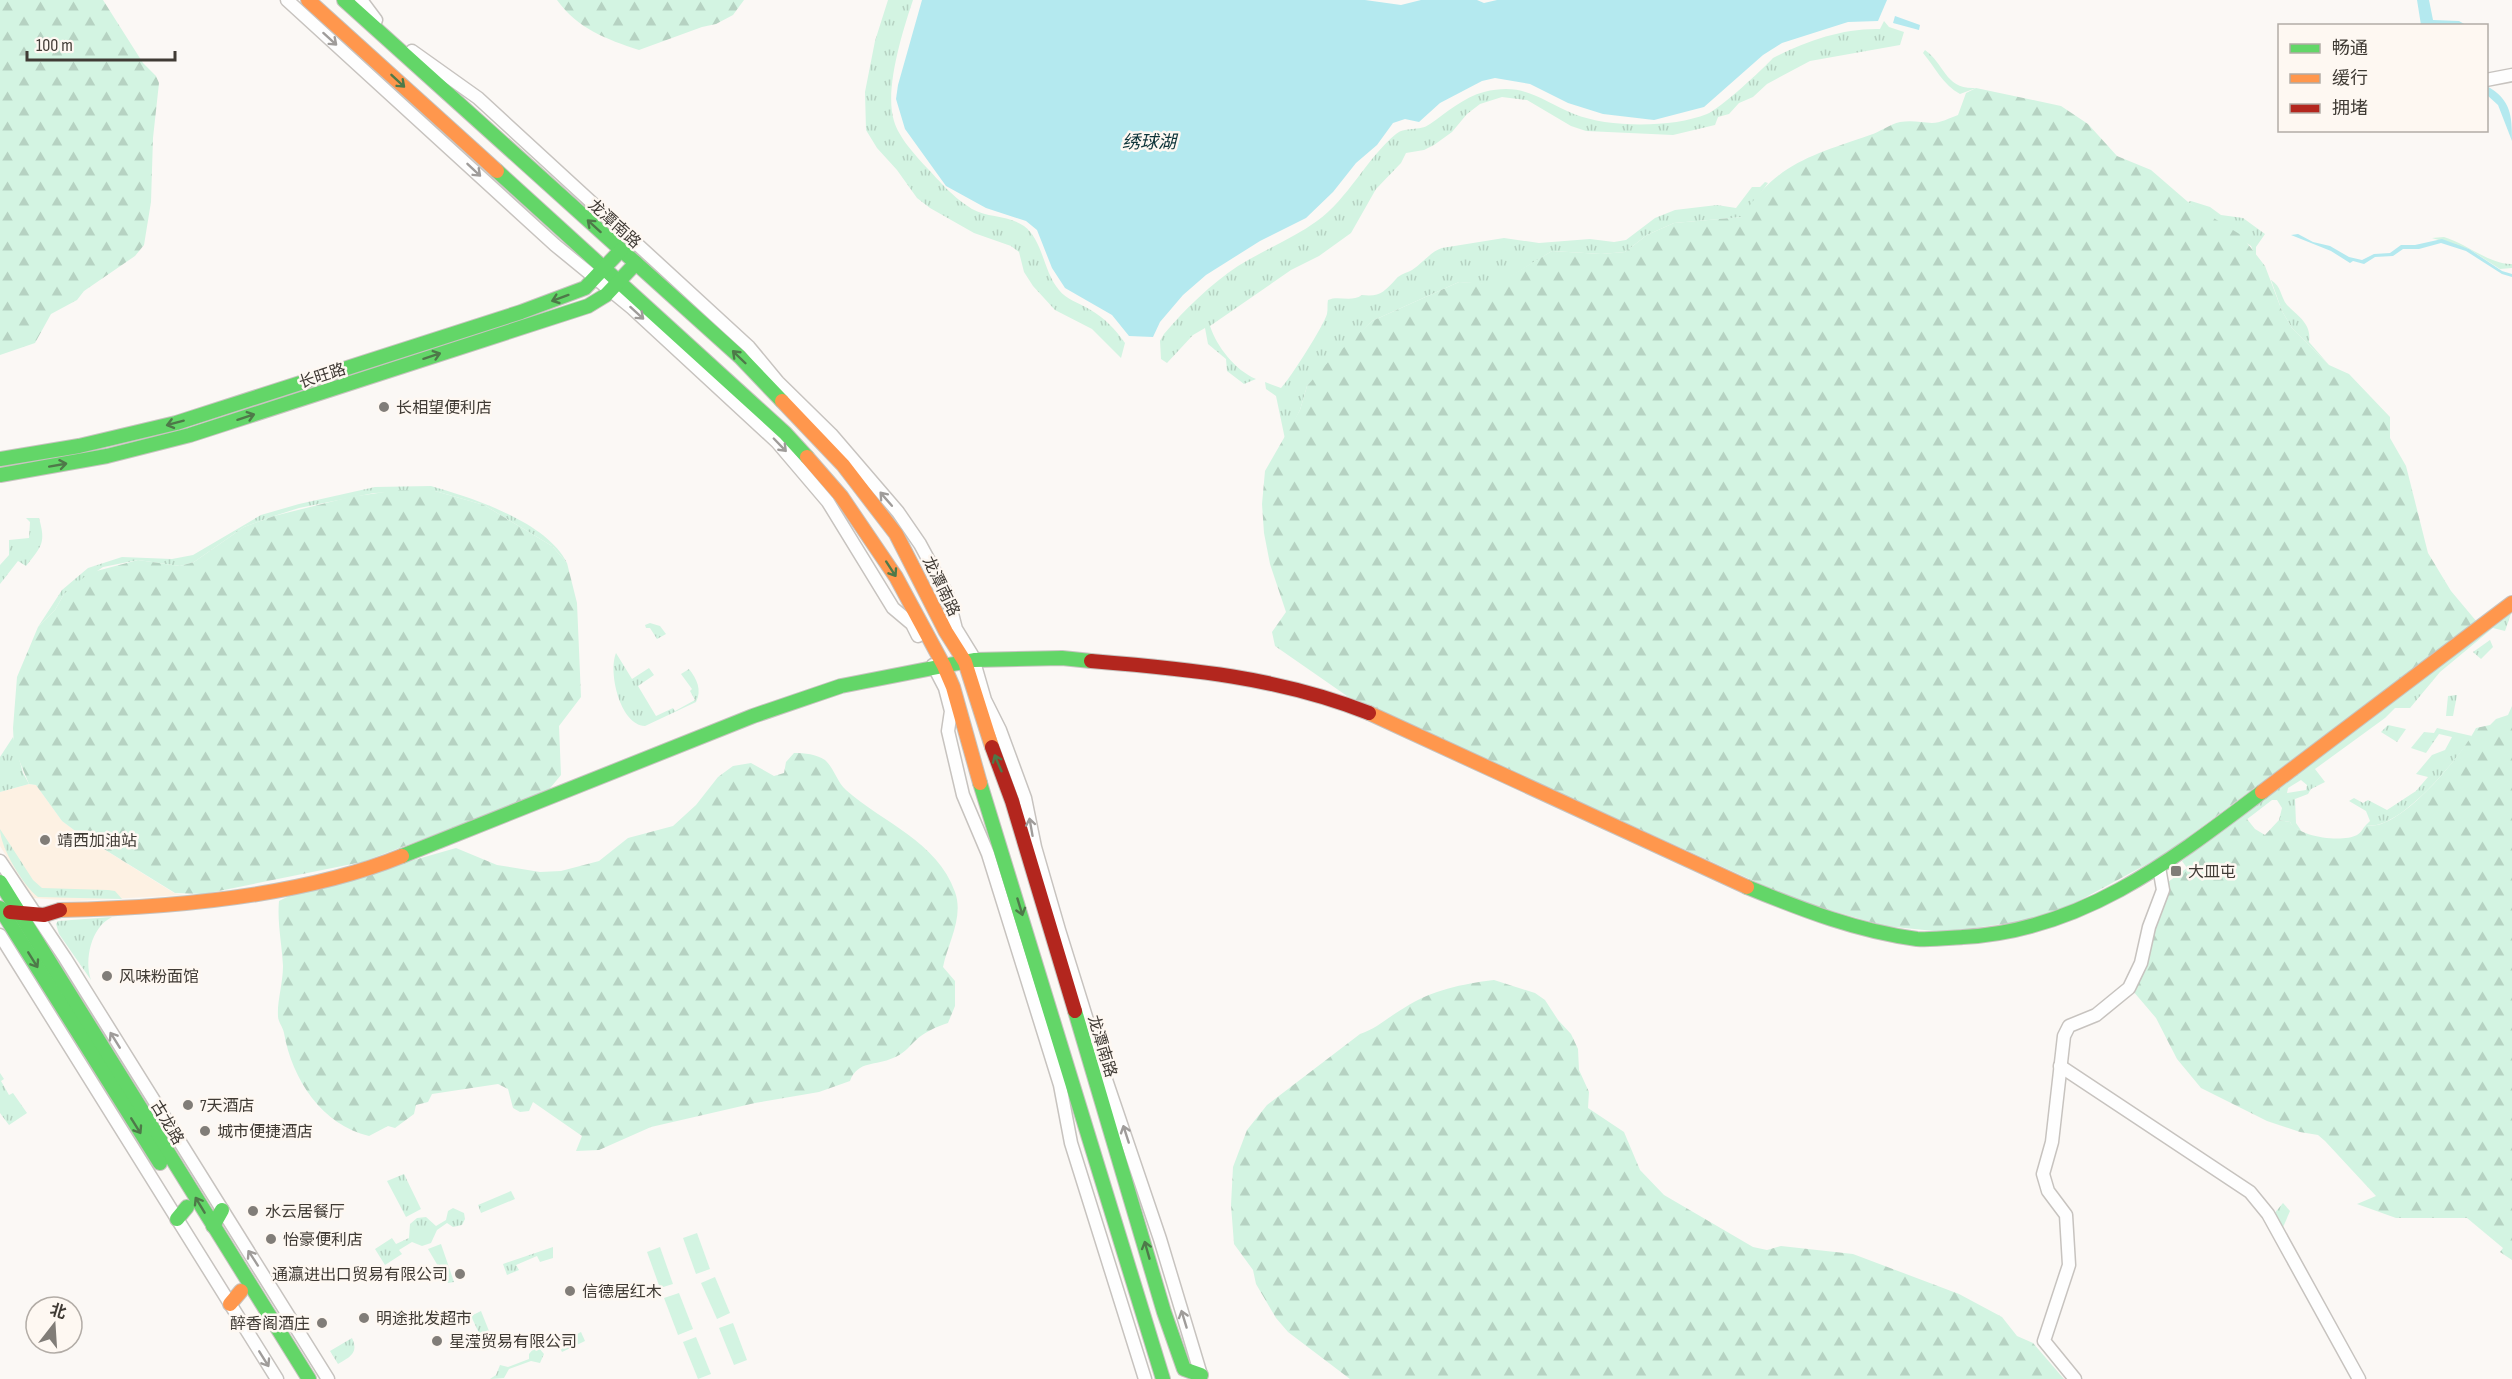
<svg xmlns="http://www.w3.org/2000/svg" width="2512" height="1379" font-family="'Sofia Sans Condensed','Noto Sans SC',sans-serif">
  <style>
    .built { fill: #fdf1e3 }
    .grass { fill: url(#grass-tufts); fill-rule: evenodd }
    .forest { fill: url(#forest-firs) }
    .pitch { fill: #d3f4e2 }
    .water { fill: #b4e9ef }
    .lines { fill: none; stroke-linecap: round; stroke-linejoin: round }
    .street-casing { stroke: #c7c3bf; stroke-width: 15 }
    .fast-casing { stroke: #c7c3bf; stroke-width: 16 }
    .slow-casing { stroke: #c7c3bf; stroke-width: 16 }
    .jam-casing { stroke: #c7c3bf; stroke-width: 16 }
    .street { stroke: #fefefe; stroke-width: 12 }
    .fast { stroke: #63d668; stroke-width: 14 }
    .slow { stroke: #ff974d; stroke-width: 14 }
    .jam { stroke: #b3261e; stroke-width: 14 }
    .oneway { stroke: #9f9c9a }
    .oneway2 { stroke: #4e7949 }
    .poi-dot { fill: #817d78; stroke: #fef8f2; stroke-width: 2 }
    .labels { text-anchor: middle; stroke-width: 5; stroke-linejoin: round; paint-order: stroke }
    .street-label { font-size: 16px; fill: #403b35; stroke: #fef8f2 }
    .poi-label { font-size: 16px; fill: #403b35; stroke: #fef8f2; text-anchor: start }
    .water-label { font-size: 18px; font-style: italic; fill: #0d3338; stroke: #fef8f2 }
  </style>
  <defs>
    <pattern id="grass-tufts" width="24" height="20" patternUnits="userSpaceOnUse" patternTransform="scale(1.5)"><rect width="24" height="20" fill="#d3f4e2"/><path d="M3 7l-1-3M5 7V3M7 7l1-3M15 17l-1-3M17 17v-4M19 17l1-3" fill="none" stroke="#b6d2c2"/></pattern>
    <pattern id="forest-firs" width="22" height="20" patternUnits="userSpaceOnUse" patternTransform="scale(1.5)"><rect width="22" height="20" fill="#d3f4e2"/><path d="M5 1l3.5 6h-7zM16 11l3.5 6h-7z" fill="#b6d2c2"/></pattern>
  </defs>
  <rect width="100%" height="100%" fill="#fbf8f5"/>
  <polygon class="built" points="29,784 36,785 62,821 78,833 174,893 183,895 75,901 33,898 0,846 0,792"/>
  <g class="grass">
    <path d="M888,0H913C903,30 884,90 894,121C899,138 916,156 928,169C944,186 952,196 972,209C988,218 1008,215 1024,226C1043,240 1043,271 1059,290C1066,299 1079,303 1089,309C1105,318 1115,329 1125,343L1121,358L1092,329L1055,310L1033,286L1024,272L1019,252L1011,246L974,233L930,208L917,198L897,170L877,148L866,130L865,92L875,41Z"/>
    <path d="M1884,21L1889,27L1904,32L1900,45L1810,61L1767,84L1753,97L1739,103L1729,114L1718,117L1715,125L1673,135L1586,131L1571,126L1527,100L1502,97L1480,104L1467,114L1452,132L1434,145L1424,150L1406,153L1401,163L1376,189L1351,233L1319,256L1291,270L1210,326C1217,347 1235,370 1256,379L1244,384L1227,371L1226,359L1208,344L1205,328L1193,335L1167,363L1161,359L1160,341L1164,334C1185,309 1211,284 1238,266C1264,250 1292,239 1317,221C1348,199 1366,159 1396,134C1406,126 1419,132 1430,124C1446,113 1464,97 1484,92C1525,82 1539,100 1574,114C1609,128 1672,128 1707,114C1720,109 1764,68 1773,58C1806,41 1843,28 1880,29Z"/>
    <path d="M1925,50C1945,64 1945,90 1976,88L1960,94C1943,85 1935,67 1923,53Z"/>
    <path d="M1765,182L1768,183L1743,217L1674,223L1647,235L1625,252L1601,254L1552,251L1497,285L1459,282L1372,321L1307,386L1300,410L1285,439L1276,396L1266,389L1265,382L1281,388C1290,379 1324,325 1327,314C1328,309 1327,305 1328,300C1339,295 1350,303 1362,295C1380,297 1384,292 1396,279C1400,274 1407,273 1412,270C1423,263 1430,252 1442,248L1504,238L1539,243L1590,239L1614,242L1626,240L1655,218L1675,210L1717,205L1736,208L1752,187H1760Z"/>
    <polygon points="2191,201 2210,207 2221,215 2243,218 2265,234 2256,247 2256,258 2251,246 2188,202"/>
    <path d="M2444,237C2467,244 2491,265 2512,264V268L2500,269L2469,249L2432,238Z"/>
    <path d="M2271,280C2282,287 2280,296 2287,305C2298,316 2312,324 2309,342L2329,365L2292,328L2282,311Z"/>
    <path d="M431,486C473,498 547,522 567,563L552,546L484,505L435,491L374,493L299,508L274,516L244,527L194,562L180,566L138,560L103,567L64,594L55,610L38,627L62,590L88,568L122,557L172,559L193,555L261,515L299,504L375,487Z"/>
    <path d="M26,518H39C46,543 42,546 26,566L18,561L0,584V565L9,555V540L29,538L30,522Z"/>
    <path d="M2512,611L2505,631L2493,628L2440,672L2410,708H2395L2385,718L2315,769L2325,782L2311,789L2308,794L2295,799L2296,823L2302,832L2293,827L2290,822L2279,820L2282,808L2277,800H2272L2246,820L2243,814ZM2301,780L2307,785L2306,790L2287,793L2288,788Z"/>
    <polygon points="650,623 660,626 666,634 657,639 650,628 646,628 645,625"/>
    <polygon points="2490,640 2493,647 2481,659 2473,652"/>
    <path d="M616,653L632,679L649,668L654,675L638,686L656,716L673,708L675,711L695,700L690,691L692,689L681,674L689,669C697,679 702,690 696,702L645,726C620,725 608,672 616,653Z"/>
    <polygon points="2457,695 2453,716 2446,716 2448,696"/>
    <polygon points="2388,725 2406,729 2397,742 2381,732"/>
    <path d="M2437,728L2472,736C2457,760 2397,833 2366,825L2370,821L2366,811L2349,801L2354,798L2363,803L2368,800L2387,810L2416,791L2428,777L2416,774L2432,755L2445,750L2452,737L2439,734L2426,753L2411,748L2424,732L2434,733Z"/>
    <polygon points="13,737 23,773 29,784 0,792 0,757"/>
    <path d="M0,829L33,880L42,888L108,890L115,891L122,899L38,897C24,887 0,847 0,829Z"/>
    <path d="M112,917C91,927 84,960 91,980L59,934L56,924L58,921Z"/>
    <polygon points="0,1073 4,1079 1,1081 9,1095 13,1093 27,1113 9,1125 0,1113"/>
    <polygon points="404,1174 421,1209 406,1217 387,1181"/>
    <polygon points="511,1191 515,1199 481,1213 478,1205"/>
    <polygon points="2283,1203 2290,1211 2281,1232 2273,1215"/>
    <polygon points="453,1208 464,1213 465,1219 462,1225 453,1227 447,1223 437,1230 431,1243 422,1246 412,1242 399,1250 402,1254 385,1265 375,1249 392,1238 396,1244 409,1238 410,1224 417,1218 426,1217 436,1226 446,1220 448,1211"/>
    <polygon points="441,1244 454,1282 448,1283 428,1249"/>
    <polygon points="553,1247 553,1258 540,1262 537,1256 516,1265 519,1270 507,1275 503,1264"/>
    <polygon points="481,1311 495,1346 487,1350 471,1316"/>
    <polygon points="581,1332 585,1341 562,1352 558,1344"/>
    <path d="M352,1338C359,1353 350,1357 338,1364L330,1351Z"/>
    <polygon points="534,1348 539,1348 544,1354 540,1363 531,1361 509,1369 504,1378 490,1379 496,1375 500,1365 508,1367 529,1359 529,1354"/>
  </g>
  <g class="forest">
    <polygon points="0,0 103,0 143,63 156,76 159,83 153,138 151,202 144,245 135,256 84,291 77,300 51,314 35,343 0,355"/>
    <path d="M557,0H744L733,15L716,24L702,27L639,50C606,39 578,29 557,0Z"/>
    <path d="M1976,88L2061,106L2088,124L2117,156L2151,170L2188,202L2241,235L2265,266L2282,311L2292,328L2329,365L2349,374L2390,417V438L2406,466L2428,553L2451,591L2477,622L2164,855L2047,918L1944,932L1885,926L1798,901L1347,696L1275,646L1272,632L1286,612L1270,564L1264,533L1262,504L1265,471L1300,410L1307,386L1329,361L1372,321L1459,282L1497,284L1552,251L1601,254L1625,252L1647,235L1674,223L1742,217C1776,163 1813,155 1870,135C1880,132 1890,124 1900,122C1911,120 1921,122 1932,123C1940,123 1950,118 1958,115L1966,93Z"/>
    <polygon points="399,490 435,491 484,505 552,546 567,563 577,603 581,697 559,726 561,775 546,793 362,862 204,894 175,893 78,833 62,821 36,785 29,784 14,748 13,728 17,677 38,627 55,610 64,594 89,573 138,560 180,566 194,562 244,527 274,516 350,497"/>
    <path d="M2512,706V1260L2500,1252L2503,1248L2467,1218H2396L2357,1204L2376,1196L2325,1141L2318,1135L2300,1132L2267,1121L2201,1088L2177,1059L2156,1018L2133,991L2168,882L2187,868L2182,861L2243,814L2255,829L2265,835L2279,820L2290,822C2298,837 2342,843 2357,835C2361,833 2363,828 2366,825C2398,834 2463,754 2476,728L2490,725L2496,719L2508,715Z"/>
    <path d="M794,753C805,753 816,754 825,760C834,768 837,782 846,790C883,823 937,841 955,892C964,917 948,943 943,967L955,981V1006L948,1023C936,1027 924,1032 915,1041C908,1048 903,1054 893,1058C876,1066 858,1060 850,1081L819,1092L755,1103L651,1127L599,1150L576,1151L582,1136L533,1102L529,1111L520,1112L513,1108L508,1089L498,1084L432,1094L428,1102L416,1105L414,1114L395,1128L388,1126L369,1136C322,1125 292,1079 284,1033C283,1027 278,1022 278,1016C277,1002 283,983 283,966C282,945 277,922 279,901L289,896L456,848L497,865L540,872L561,871L599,861L628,838L673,826L696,805L718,777L733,766L751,763L774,776L784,773L786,762Z"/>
    <path d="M1494,980L1535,993L1545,1000L1558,1020L1571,1034L1578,1049L1579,1070L1589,1092L1588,1108L1624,1132L1640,1170L1664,1195L1753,1247L1767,1250L1781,1246L1853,1254L1959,1294L2002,1317L2017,1336L2033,1343L2064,1379H1350L1288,1332L1276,1318L1256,1284L1253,1270L1234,1244L1231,1205L1233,1167L1247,1130L1267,1105L1360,1034C1378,1028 1388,1017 1404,1008C1432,990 1462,984 1494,980Z"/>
  </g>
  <g class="pitch">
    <polygon points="697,1233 710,1269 696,1274 683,1238"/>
    <polygon points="660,1247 673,1284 660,1288 647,1252"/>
    <polygon points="715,1277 730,1313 717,1319 701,1283"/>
    <polygon points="679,1293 693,1329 678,1335 664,1298"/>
    <polygon points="733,1323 747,1360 734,1365 719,1328"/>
    <polygon points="696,1337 711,1374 698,1379 683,1342"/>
  </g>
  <g class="water">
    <polygon points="922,0 1365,0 1401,5 1421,0 1477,0 1484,3 1497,0 1887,0 1878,21 1848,22 1782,43 1763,55 1704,107 1654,120 1603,114 1568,103 1530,84 1495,78 1482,81 1440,103 1419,122 1405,119 1393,123 1377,145 1356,163 1333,192 1306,218 1260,241 1206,275 1183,295 1160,322 1153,337 1129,336 1112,315 1065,288 1052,268 1037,230 1026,221 986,208 946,186 905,129 896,99 898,85"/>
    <polygon points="2417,0 2429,0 2433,20 2459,21 2466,25 2421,25"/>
    <polygon points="1895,16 1920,25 1919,30 1893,23"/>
    <path d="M2487,86C2511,100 2512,115 2512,141L2498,105L2487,95Z"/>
    <polygon points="2298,234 2313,242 2330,246 2349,257 2362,260 2374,254 2390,253 2401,245 2415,245 2442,239 2469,249 2502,271 2512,274 2512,277 2502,274 2466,251 2441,243 2419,249 2403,249 2393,256 2375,257 2364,264 2353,261 2350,263 2331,251 2291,235"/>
  </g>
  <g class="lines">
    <defs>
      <g id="street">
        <polyline points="287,0 555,245 632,308 777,442 828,502 893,608 912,624 918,636"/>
        <polyline points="361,0 376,20"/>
        <polyline points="412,51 478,98 749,347 778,382 831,434 898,512 920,544 947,594 956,629 972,655 985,700 1000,730 1025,798 1035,847 1059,930 1102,1068 1160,1239 1201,1375"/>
        <polyline points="2486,80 2512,75"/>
        <polyline points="933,665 945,688 951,711 948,731 963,795 988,854 1060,1085 1071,1143 1145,1379"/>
        <polyline points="0,861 65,958 328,1379"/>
        <polyline points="0,935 277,1379"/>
        <polyline points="2060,1066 2250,1192 2268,1214 2359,1379"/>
        <polyline points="2075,1379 2044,1341 2069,1265 2066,1215 2048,1191 2043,1174 2052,1142 2064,1036 2069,1026 2096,1015 2129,988 2141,963 2149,927 2163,890 2159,867"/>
      </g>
      <g id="fast">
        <polyline points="344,0 740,357 782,401"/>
        <polyline points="497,171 785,433 807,457"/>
        <polyline points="0,459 79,446 176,423 521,312 585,288 621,250"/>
        <polyline points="0,475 107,456 190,435 588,306 606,295 636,263"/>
        <polyline points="980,783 1163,1379"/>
        <polyline points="402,856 753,716 841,686 974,660 1062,658 1091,661"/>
        <polyline points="0,882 309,1379"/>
        <path d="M1747,887C1803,910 1857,931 1917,939C1931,940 1948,938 1963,937C2081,931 2171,861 2262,792"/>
        <polyline points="0,908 160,1163"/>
        <polyline points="1075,1011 1164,1312 1184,1369 1201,1375"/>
        <polyline points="177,1219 187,1207"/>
        <polyline points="213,1226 222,1210"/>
      </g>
      <g id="slow">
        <polyline points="308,0 497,171"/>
        <polyline points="782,401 843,465 896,534 946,632 965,662 992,747"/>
        <polyline points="807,457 841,496 896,577 944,666 953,687 980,783"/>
        <polyline points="1369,713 1747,887"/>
        <polyline points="2262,792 2512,603"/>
        <path d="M60,910C169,908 300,897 402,856"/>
        <polyline points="230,1304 241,1291"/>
      </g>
      <g id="jam">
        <path d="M1091,661C1188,669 1278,677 1369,713"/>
        <polyline points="992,747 1012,801 1075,1011"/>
        <polyline points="10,912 44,915 60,910"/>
      </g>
    </defs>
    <use href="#street" class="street-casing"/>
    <use href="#fast" class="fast-casing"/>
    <use href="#slow" class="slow-casing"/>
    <use href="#jam" class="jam-casing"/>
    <use href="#street" class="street"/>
    <use href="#fast" class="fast"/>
    <use href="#slow" class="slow"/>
    <use href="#jam" class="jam"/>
  </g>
  <defs><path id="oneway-shaft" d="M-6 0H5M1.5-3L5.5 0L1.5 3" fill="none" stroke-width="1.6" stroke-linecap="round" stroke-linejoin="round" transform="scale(1.5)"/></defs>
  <g class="oneway">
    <use href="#oneway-shaft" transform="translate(330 39) rotate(42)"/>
    <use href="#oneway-shaft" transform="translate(474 170) rotate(43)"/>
    <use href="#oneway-shaft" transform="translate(637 313) rotate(42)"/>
    <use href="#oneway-shaft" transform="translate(780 445) rotate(46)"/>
    <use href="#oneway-shaft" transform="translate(886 499) rotate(-131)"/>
    <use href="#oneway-shaft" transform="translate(1031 827) rotate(-100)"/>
    <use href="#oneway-shaft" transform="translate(115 1040) rotate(-122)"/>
    <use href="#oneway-shaft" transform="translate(1126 1134) rotate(-108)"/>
    <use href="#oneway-shaft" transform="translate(253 1258) rotate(-123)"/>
    <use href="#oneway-shaft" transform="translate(1184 1319) rotate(-107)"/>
    <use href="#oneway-shaft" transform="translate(264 1359) rotate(58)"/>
  </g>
  <g class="oneway2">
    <use href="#oneway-shaft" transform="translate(398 81) rotate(43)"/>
    <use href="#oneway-shaft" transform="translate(594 226) rotate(-138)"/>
    <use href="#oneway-shaft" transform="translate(560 298) rotate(160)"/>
    <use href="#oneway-shaft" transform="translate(432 356) rotate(-18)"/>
    <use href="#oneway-shaft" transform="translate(739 357) rotate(-136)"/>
    <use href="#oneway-shaft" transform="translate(246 417) rotate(-18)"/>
    <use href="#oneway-shaft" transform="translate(175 423) rotate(165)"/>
    <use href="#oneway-shaft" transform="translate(58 465) rotate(-10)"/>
    <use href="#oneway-shaft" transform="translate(891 569) rotate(57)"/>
    <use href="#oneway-shaft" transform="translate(998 763) rotate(-113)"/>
    <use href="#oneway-shaft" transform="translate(1020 907) rotate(73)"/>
    <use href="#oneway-shaft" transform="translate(33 960) rotate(58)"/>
    <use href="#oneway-shaft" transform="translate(136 1126) rotate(58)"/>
    <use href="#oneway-shaft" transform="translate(200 1205) rotate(-121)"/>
    <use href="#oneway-shaft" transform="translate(1147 1250) rotate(-106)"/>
  </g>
  <g class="poi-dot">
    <circle cx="384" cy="407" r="6"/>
    <circle cx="45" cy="840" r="6"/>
    <rect x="2170" y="865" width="12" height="12" rx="3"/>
    <circle cx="107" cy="976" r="6"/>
    <circle cx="188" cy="1105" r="6"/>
    <circle cx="205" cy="1131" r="6"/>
    <circle cx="253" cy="1211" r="6"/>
    <circle cx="271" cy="1239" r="6"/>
    <circle cx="460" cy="1274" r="6"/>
    <circle cx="570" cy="1291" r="6"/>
    <circle cx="364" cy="1318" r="6"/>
    <circle cx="322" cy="1323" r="6"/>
    <circle cx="437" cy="1341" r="6"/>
  </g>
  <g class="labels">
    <g class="street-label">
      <text transform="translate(615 223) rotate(42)" y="6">龙潭南路</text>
      <text transform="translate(322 375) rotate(-18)" y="6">长旺路</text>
      <text transform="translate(942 586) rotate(64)" y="6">龙潭南路</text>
      <text transform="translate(1103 1046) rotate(73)" y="6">龙潭南路</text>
      <text transform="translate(168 1122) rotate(59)" y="6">古龙路</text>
    </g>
    <g class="poi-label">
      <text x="396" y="413">长相望便利店</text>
      <text x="57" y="846">靖西加油站</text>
      <text x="2188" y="877">大皿屯</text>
      <text x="119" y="982">风味粉面馆</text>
      <text x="200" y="1111">7天酒店</text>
      <text x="217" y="1137">城市便捷酒店</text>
      <text x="265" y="1217">水云居餐厅</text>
      <text x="283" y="1245">怡豪便利店</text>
      <text x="448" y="1280" text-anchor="end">通瀛进出口贸易有限公司</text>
      <text x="582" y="1297">信德居红木</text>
      <text x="376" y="1324">明途批发超市</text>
      <text x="310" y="1329" text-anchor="end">醉香阁酒庄</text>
      <text x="449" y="1347">星滢贸易有限公司</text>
    </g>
    <g class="water-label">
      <text x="1149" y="148">绣球湖</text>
    </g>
  </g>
  <rect x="2278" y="24" width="210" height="108" fill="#fef8f2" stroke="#b2aca6" stroke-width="1.5"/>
  <rect x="2290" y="44" width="30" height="9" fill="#63d668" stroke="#b2aca6" stroke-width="1.5"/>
  <text x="2332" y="54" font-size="18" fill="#403b35">畅通</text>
  <rect x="2290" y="74" width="30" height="9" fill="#ff974d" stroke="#b2aca6" stroke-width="1.5"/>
  <text x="2332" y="84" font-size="18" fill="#403b35">缓行</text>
  <rect x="2290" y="104" width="30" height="9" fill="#b3261e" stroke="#b2aca6" stroke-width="1.5"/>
  <text x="2332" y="114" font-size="18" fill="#403b35">拥堵</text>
  <g transform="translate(54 1325) rotate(17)"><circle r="28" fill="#fef8f2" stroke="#b2aca6" stroke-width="1.5"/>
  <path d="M0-4.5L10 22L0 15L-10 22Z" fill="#817d78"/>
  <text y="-9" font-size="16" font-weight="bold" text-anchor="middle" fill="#403b35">北</text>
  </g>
  <path d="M27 51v9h148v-9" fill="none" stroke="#403b35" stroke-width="3"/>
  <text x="36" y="51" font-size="18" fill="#403b35" stroke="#fef8f2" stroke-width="4.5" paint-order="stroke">100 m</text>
</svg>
